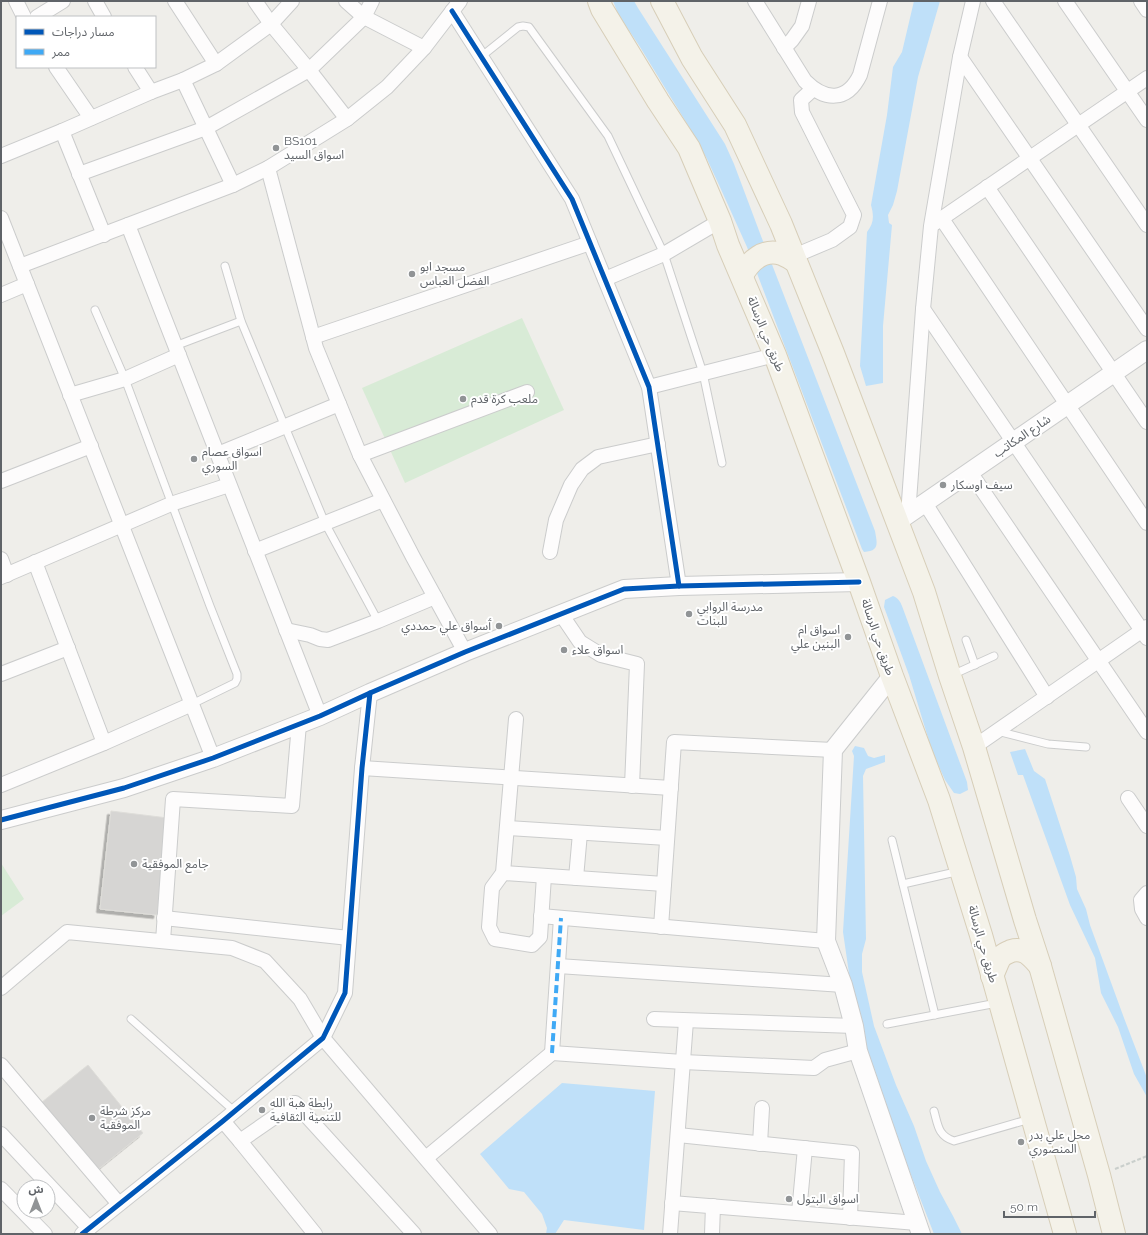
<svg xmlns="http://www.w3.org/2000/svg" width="1148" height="1235" font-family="Raleway,'Noto Sans Arabic',sans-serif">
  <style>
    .green { fill: #d8ebd6 }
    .water { fill: #bfe0f9 }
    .building { fill: #d6d5d3; stroke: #deddd9; filter: url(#shadow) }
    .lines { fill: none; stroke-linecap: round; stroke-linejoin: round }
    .service-casing { stroke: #cbcccc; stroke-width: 9 }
    .minor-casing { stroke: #cbcccc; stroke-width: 16 }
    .tertiary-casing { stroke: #cbcccc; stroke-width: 20 }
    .primary-casing { stroke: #d7ceb8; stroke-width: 24 }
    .path { stroke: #cacfcc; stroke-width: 2; stroke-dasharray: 4 2; stroke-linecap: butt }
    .service { stroke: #fdfcfc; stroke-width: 7 }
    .minor { stroke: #fdfcfc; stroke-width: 14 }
    .tertiary { stroke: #fdfcfc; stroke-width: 18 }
    .primary { stroke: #f4f2e9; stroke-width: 22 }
    .quiet { stroke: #3fa9f5; stroke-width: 4; stroke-dasharray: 8 4; stroke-linecap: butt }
    .cycleway-casing { stroke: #fff; stroke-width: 8 }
    .cycleway { stroke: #0057b8; stroke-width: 5 }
    .poi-dot { fill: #919496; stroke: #fff; stroke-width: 1.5 }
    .labels { text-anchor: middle; stroke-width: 4; stroke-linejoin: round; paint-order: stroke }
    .poi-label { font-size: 12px; fill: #5f6368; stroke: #fff; text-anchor: start }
    .street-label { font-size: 12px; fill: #5f6368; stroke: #fff }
  </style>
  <defs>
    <filter id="shadow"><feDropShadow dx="-3.5" dy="3.5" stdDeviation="0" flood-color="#0004"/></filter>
  </defs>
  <rect width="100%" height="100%" fill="#efeeea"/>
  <g class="green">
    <polygon points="522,318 564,410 405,483 362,388"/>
    <polygon points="1,863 24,899 1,916"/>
  </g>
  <g class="water">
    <path d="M613,1H634L638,8L725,144L734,164L761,236L875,531C877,543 880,551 864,552L862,549L747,247L719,185L707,159L692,132L640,47L618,14Z"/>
    <path d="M914,1H940L918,77L897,191L893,205L888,215L889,223L892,225L883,326V383L866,386L860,366L867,232C874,223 874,216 871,205L887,115L893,67L902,52Z"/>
    <path d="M893,596C898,598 900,601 902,606L967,782L968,790L960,794L954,793L945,780L932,751L909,675L884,607L885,600Z"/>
    <polygon points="855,746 864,748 868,756 874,758 885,755 885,762 866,769 863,776 866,939 862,954 862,972 874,1026 896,1085 914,1126 926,1161 940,1192 953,1216 962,1234 934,1234 869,1067 852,994 843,932 854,756 852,751"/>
    <polygon points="1025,749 1034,771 1045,779 1070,856 1076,877 1077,889 1086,909 1090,925 1124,1018 1147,1078 1147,1097 1134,1074 1118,1027 1101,993 1095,958 1070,905 1023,775 1018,775 1010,752"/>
    <polygon points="562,1083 655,1091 644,1230 564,1220 555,1234 546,1234 547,1228 542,1214 524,1192 509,1189 480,1154"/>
  </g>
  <g class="building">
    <polygon points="111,811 168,818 157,915 100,909"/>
    <polygon points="88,1065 143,1133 96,1171 41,1103"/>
  </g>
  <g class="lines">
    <defs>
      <g id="service">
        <polyline points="482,56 518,27 523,26 529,27 608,136 664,254 703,373 722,463"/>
        <polyline points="225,266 241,321 325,523 378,621"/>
        <polyline points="95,310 125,379 210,606 237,674 237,679 235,683 192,704"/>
        <polyline points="175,346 241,321"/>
        <polyline points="966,640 975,665"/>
        <polyline points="952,675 994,656"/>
        <polyline points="997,731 1048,744 1086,747"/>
        <polyline points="892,840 935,1015"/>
        <polyline points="903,884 960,871"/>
        <polyline points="131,1019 234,1111"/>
        <polyline points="887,1024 997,1003"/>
        <path d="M934,1111C938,1125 938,1136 954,1141L1030,1119"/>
      </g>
      <g id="minor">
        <polyline points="16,1 24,17"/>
        <polyline points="95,1 104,17"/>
        <polyline points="175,1 216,64"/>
        <polyline points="255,1 271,24 309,70 347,119"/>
        <polyline points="346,1 364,17 424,48"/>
        <path d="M755,1L805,81C825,101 847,102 860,75L880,1"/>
        <polyline points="993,1 1147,225"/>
        <polyline points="1065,1 1147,120"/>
        <polyline points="1141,1 1147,10"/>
        <polyline points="452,11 572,199 649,387 679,586"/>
        <polyline points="37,17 63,1"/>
        <polyline points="784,48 792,40 802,26 809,1"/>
        <polyline points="960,57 1147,329"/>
        <polyline points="56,67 91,118"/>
        <polyline points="135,67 151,92"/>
        <polyline points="183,80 233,185"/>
        <polyline points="62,131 104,235"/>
        <polyline points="1,156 62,131 151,92 183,80 216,64 271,24 292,1"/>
        <polyline points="268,168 316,348 360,455 413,557 465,652"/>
        <polyline points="79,174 206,128 309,70 364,17 372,1"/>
        <polyline points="987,187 1147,422"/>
        <polyline points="1,218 213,758"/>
        <polyline points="942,219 1147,523"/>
        <polyline points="935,223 1147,78"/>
        <polyline points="128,225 320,716"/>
        <polyline points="794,256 832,240 850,227 854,215 802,112 801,100 813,89"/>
        <polyline points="20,266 233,185 268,168 347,119 387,87 424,48 460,1"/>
        <polyline points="605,279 664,254 720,221"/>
        <polyline points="1,295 27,284"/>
        <polyline points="923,309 1147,638"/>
        <polyline points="313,337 590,243"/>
        <polyline points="649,387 775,355"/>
        <polyline points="70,395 125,379 179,355"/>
        <polyline points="218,454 339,404"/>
        <polyline points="360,455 527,392"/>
        <polyline points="970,472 1147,732"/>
        <polyline points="1,481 91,446"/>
        <polyline points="925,503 1047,697"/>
        <polyline points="908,515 923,309 931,226 960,57 973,1"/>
        <polyline points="255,551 383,500"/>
        <polyline points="550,552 556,520 571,485 582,469 598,457 658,444"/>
        <polyline points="1,559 7,575"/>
        <polyline points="35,562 104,743"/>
        <polyline points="1,577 171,504 229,485"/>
        <polyline points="561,614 580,642 601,655 637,664 632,786"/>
        <polyline points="286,630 310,635 320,639 328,640 378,621 435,597"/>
        <polyline points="1,674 68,648"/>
        <polyline points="516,719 503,873 492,888 489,927 495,939 532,945 540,937 544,876"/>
        <polyline points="974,747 1147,627"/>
        <polyline points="362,768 671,788"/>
        <polyline points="1,785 104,743 192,704"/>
        <polyline points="1128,798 1147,826"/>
        <polyline points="507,828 667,838"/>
        <polyline points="503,873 664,884"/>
        <polyline points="576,878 580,833"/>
        <polyline points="1147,893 1141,900 1142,909 1147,918"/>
        <polyline points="541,916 826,941"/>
        <polyline points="164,918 349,938"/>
        <polyline points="661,927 674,742 833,750"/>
        <polyline points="163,941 173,799 292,806 299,724"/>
        <polyline points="558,966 843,985"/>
        <polyline points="1,988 67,932 232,948 265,961 300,999 323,1038 490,1234"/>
        <polyline points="654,1019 854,1026"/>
        <polyline points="552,1053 561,918"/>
        <polyline points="1,1065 119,1204"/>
        <polyline points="223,1121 240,1141 315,1234"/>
        <polyline points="1,1134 89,1228"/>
        <polyline points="678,1135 852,1153 850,1218"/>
        <polyline points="240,1141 295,1103 414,1234"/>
        <polyline points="760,1144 762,1108"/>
        <polyline points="426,1158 552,1053 683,1062 814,1068 825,1060 858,1051"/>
        <polyline points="1,1189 45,1234"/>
        <polyline points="672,1203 917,1223"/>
        <polyline points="799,1213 805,1148"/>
        <polyline points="82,1234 223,1121 323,1038 345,993 362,768 370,693"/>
        <polyline points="670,1234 686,1021"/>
        <polyline points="712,1234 713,1206"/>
      </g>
      <g id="tertiary">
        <polyline points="897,522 1147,350"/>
        <polyline points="892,676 833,750 826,941 843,985 854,1026 858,1051 921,1234"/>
        <polyline points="1,820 124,788 213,758 320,716 370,693 465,652 624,589 679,586 859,582"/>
      </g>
      <g id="primary">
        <polyline points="599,1 602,9 658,101 689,148 720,221 728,245 775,355 859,582 892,676 939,800 981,935 1065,1234"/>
        <polyline points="662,1 692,58 735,125 781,224 833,353 924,592 950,676 974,747 1025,920 1040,966 1099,1175 1114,1234"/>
        <path d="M742,275C750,261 764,248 782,254C787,256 792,259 796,262"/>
        <path d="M992,976C995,970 997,963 1000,958C1003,954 1007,953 1011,951C1025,947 1032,957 1040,966"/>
      </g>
    </defs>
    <use href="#service" class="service-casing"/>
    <use href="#minor" class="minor-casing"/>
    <use href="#tertiary" class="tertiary-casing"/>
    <use href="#primary" class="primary-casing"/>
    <polyline class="path" points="1115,1169 1147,1156"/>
    <use href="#service" class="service"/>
    <use href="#minor" class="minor"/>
    <use href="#tertiary" class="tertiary"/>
    <use href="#primary" class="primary"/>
    <polyline class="quiet" points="552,1053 561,918"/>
    <defs>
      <g id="cycleway">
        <polyline points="452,11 572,199 649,387 679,586"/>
        <polyline points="1,820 124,788 213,758 320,716 370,693 465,652 624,589 679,586 859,582"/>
        <polyline points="82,1234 223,1121 323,1038 345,993 362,768 370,693"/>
      </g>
    </defs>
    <use href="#cycleway" class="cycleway-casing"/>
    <use href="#cycleway" class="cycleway"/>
  </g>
  <g class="poi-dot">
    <circle cx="276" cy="148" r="4"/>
    <circle cx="412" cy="274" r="4"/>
    <circle cx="463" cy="399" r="4"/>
    <circle cx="194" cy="459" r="4"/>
    <circle cx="943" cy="485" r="4"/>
    <circle cx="689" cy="614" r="4"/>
    <circle cx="499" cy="626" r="4"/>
    <circle cx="848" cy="637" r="4"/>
    <circle cx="564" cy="650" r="4"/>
    <circle cx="134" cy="864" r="4"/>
    <circle cx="262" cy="1110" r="4"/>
    <circle cx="92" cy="1118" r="4"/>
    <circle cx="1021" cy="1142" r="4"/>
    <circle cx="789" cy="1199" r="4"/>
  </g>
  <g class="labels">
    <g class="poi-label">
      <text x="284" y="145">BS101<tspan x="284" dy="14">اسواق السيد</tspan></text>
      <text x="420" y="271">مسجد ابو<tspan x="420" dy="14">الفضل العباس</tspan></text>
      <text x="471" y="403">ملعب كرة قدم</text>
      <text x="202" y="456">اسواق عصام<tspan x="202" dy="14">السوري</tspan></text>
      <text x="951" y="489">سيف اوسكار</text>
      <text x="697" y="611">مدرسة الروابي<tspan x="697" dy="14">للبنات</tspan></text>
      <text x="491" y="630" text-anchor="end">ٲسواق علي حمددي</text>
      <text x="840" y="634" text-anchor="end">اسواق ام<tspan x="840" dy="14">البنين علي</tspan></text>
      <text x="572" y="654">اسواق علاء</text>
      <text x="142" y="868">جامع الموفقية</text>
      <text x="270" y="1107">رابطة هبة الله<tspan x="270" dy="14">للتنمية الثقافية</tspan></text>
      <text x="100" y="1115">مركز شرطة<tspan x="100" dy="14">الموفقية</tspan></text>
      <text x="1029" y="1139">محل علي بدر<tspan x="1029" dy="14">المنصوري</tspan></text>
      <text x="797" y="1203">اسواق البتول</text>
    </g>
    <g class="street-label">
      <text transform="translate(766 334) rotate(68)" y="4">طريق حي الرسالة</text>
      <text transform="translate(1022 436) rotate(-34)" y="4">شارع المكاتب</text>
      <text transform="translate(878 637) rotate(71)" y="4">طريق حي الرسالة</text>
      <text transform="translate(983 944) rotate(74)" y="4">طريق حي الرسالة</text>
    </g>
  </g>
  <rect width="1148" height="1235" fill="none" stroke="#5f6368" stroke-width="4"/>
  <rect x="16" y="16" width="140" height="52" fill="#ffffff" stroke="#bfc1c3"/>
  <rect x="24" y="29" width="20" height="6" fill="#0057b8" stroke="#bfc1c3"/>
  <text x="52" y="36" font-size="12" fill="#5f6368">مسار دراجات</text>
  <rect x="24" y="49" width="20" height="6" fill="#3fa9f5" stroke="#bfc1c3"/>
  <text x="52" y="56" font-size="12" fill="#5f6368">ممر</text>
  <g transform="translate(36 1199)"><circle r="19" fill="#ffffff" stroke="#bfc1c3"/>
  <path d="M0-3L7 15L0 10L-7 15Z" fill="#919496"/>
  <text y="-6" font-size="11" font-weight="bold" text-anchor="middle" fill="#5f6368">ش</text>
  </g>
  <path d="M1004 1211v6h91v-6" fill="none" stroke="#5f6368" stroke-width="2"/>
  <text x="1010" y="1211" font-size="12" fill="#5f6368" stroke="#ffffff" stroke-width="3" paint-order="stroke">50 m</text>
</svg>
